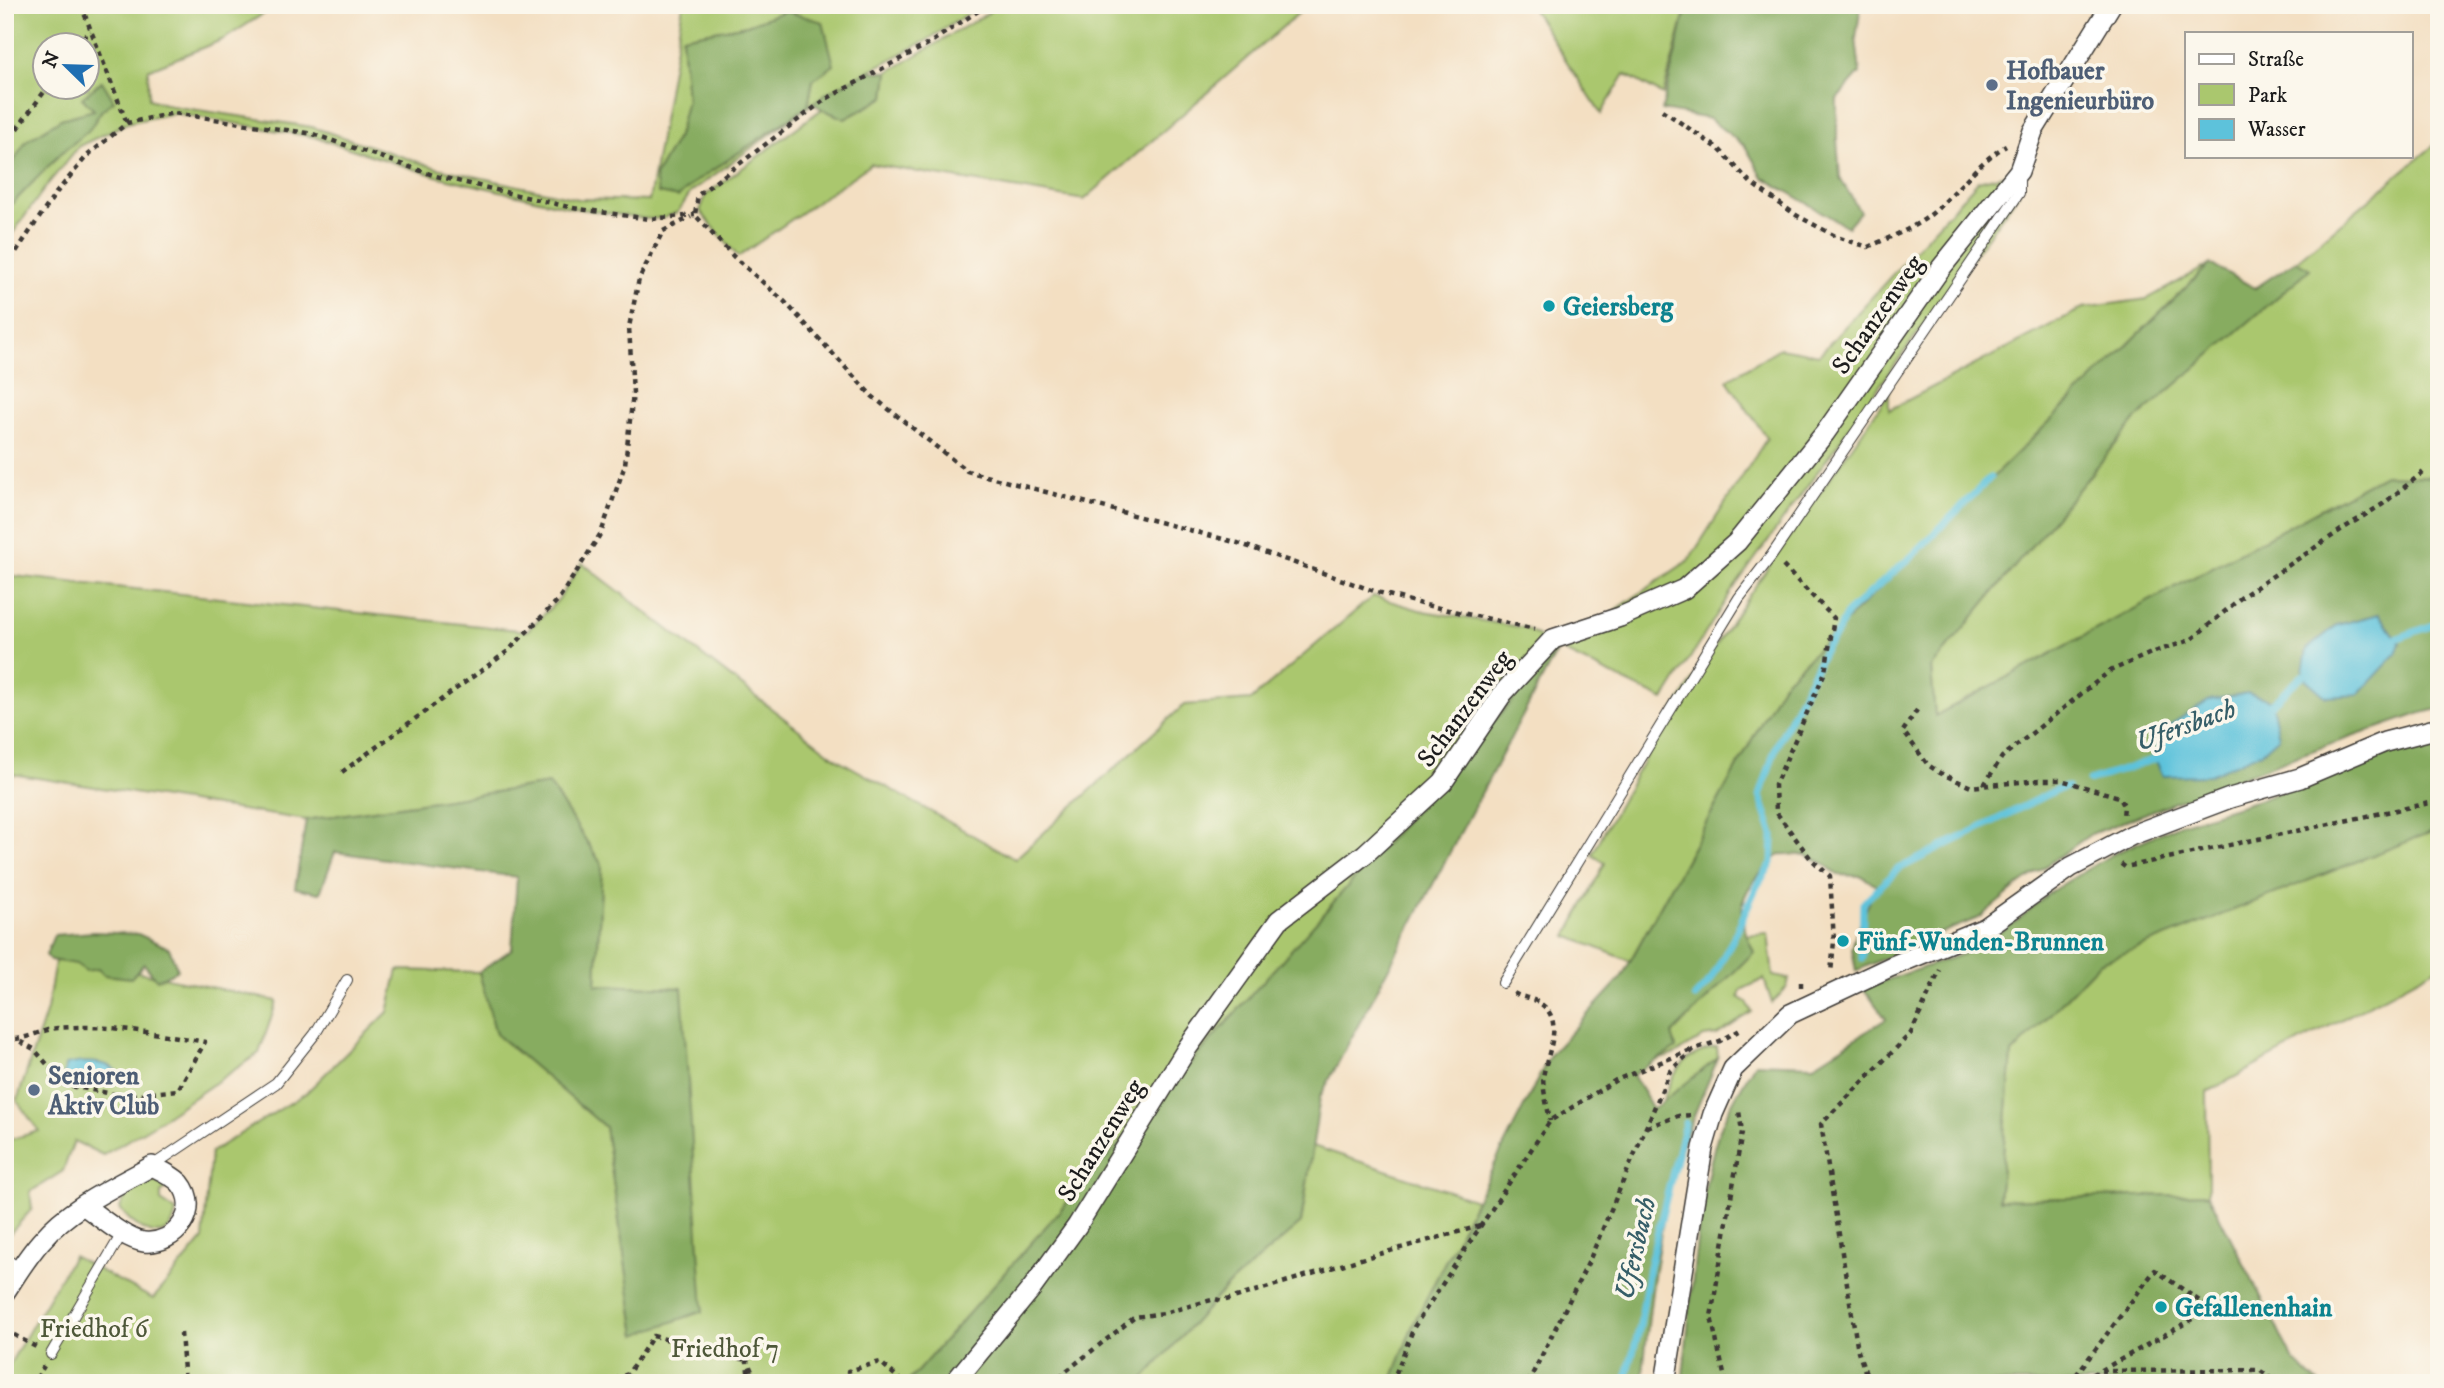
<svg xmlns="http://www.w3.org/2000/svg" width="2444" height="1388" font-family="'IM FELL DW Pica',serif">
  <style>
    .green { fill: #aac76e; stroke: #637245; stroke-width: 2; fill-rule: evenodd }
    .forest { fill: #87ac61; stroke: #52643e; stroke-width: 2; fill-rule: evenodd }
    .water { fill: #5dc2db; stroke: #3c6f7c; stroke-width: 2 }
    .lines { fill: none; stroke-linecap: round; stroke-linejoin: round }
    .stream { stroke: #5dc2db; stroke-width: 7 }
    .service-casing { stroke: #3c3935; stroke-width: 12 }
    .minor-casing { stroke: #3c3935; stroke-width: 22 }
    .path { stroke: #3c3935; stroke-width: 4.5; stroke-dasharray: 5 5; stroke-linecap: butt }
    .service { stroke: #fff; stroke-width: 10 }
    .minor { stroke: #fff; stroke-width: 19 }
    .service-dot { fill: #5c6f8a; stroke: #fbf7ec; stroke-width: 2.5 }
    .culture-dot { fill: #0f9aa8; stroke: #fbf7ec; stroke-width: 2.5 }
    .labels { text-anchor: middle; stroke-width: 7; stroke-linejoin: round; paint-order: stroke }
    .service-label { font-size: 26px; font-weight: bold; fill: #4e5e75; stroke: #fbf7ec; text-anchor: start }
    .culture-label { font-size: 26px; font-weight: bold; fill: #0d838f; stroke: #fbf7ec; text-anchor: start }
    .street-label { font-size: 26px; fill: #1c1c1c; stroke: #fbf7ec }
    .park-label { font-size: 26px; fill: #4e5839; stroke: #fbf7ec }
    .water-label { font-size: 28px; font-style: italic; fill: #365e68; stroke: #fbf7ec }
  </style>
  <rect width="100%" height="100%" fill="#fbf7ec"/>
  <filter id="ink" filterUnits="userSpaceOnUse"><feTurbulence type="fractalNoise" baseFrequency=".0143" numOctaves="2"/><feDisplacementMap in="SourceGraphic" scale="14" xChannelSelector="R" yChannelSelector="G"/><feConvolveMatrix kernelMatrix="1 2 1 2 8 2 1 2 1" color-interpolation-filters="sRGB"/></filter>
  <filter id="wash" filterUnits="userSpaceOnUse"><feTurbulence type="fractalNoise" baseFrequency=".00686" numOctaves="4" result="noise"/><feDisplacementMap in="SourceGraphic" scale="28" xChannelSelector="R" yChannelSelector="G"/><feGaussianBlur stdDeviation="1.57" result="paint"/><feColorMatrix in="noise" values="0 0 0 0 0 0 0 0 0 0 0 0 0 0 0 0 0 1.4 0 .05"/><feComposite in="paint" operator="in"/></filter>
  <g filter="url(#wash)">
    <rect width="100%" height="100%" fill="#f3dfc2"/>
    <g class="green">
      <path d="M5,5H277L224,39L148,70L149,99L171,106L312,127L437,168L578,199L649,201L683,5H981L926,41L828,92L691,192L678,212L664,218L649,219L573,208L436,176L314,137L174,113L127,123L79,146L47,185L5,244V206L13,203L59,155L89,130L102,110L61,119L5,176ZM785,11L813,80L808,106L695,182L677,197L655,176L678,136L687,100L682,37L747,25ZM46,46H88V88H46Z"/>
      <polygon points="996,5 1308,5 1084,200 871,164 738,257 700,211 706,195 822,109 845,119 885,97 888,72 988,13"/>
      <polygon points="1530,5 1687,5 1663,95 1625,74 1601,114"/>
      <polygon points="2439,141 2439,477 2384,475 1935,716 1931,668 2137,418 2309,269 2296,261"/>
      <polygon points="2019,171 2019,193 1731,592 1664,700 1558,649 907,1383 5,1383 5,1372 73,1256 153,1299 203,1239 211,1152 306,1093 388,1012 398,970 479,972 496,1034 605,1127 636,1335 682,988 596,985 602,865 549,784 306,820 5,773 5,575 527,631 558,600 582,563 837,759 1015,859 1184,705 1251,700 1373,596 1423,611 1526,628 1558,649 1689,560 1767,438 1727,380 1780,348 1819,355 1978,181"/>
      <path d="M2210,264L1783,683L1630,961L1567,936L1605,863L1592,855C1675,692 1785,544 1889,393V410L2083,308L2147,299Z"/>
      <polygon points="2439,829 2439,967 2207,1092 2208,1194 1999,1200 2012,1054 2099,963"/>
      <polygon points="1768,933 1773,976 1789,979 1787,987 1772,1003 1764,979 1741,990 1739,997 1747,1002 1752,1012 1717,1035 1704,1037 1675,1054 1652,1062 1676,1048 1672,1035 1746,935"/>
      <polygon points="56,955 277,1001 259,1053 153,1125 103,1155 74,1141 63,1171 30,1192 32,1209 5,1239 5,1141 39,1131 17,1101 47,1010"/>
      <path d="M1717,1047L1718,1058L1662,1103C1673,1072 1683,1054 1717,1047Z"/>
      <polygon points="1313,1146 1476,1200 1413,1325 1391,1383 1140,1383 1225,1288 1301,1223"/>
      <path d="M151,1180L165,1186L166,1189L161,1193V1201L176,1211C171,1251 133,1229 120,1208C126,1192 135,1186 151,1180Z"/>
    </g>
    <g class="forest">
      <polygon points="1687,5 1861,5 1856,38 1860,73 1837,99 1837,139 1840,178 1860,212 1847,227 1763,177 1745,146 1709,119 1662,110"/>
      <polygon points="785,11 823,22 834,65 813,80 808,106 695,182 678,197 658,193 655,176 678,136 687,100 682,37 747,25"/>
      <polygon points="868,71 888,72 885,97 845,119 822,109 813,103 828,92"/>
      <polygon points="102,81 114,101 102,110 89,130 59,155 13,203 5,206 5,176 26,141 61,119 94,110 82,98"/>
      <path d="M2296,261L2310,269L2137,418L1931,668L1935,716L2384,475L2439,477V709L2418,714L2300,755L2091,834L2020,884L1979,918L1933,936L1856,971L1852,949L1856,933L1876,886L1862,876L1838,875L1823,863L1806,855L1780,854C1744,889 1730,902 1754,952L1672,1034L1676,1048L1633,1075L1653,1109L1718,1058C1703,1095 1685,1132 1674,1172C1656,1241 1649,1312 1642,1383H1391L1413,1325L1550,1055L1621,978L1783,683L2210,264L2255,288ZM2379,614L2400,643L2337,625Z"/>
      <polygon points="1558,649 1320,1097 1301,1223 1225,1288 1140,1383 907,1383"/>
      <path d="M2439,737V829L2099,963L2012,1054L1999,1200L2208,1194L2294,1361L2318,1383H1682C1692,1304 1694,1222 1715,1144C1723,1115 1740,1089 1755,1063L1814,1065L1886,1019L1863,988L1963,954L2017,921L2050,892L2111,855L2180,824L2262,799L2352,764Z"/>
      <polygon points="549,784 602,865 596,985 682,988 703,1311 636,1335 605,1127 496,1034 479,972 512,949 517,877 335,852 320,893 295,888 306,820"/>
      <polygon points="94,932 138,934 169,948 178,970 157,980 144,964 131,978 104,975 98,969 86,971 76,964 50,960 46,955 54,935"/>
    </g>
    <g class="water">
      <polygon points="2379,614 2400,643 2396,654 2358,695 2326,697 2302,676 2307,649 2337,625"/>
      <polygon points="2247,693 2271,700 2279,737 2262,752 2210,775 2163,776 2156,761 2156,739 2173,723 2210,700"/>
      <path d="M82,1062C97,1063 110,1062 119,1074L117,1080C105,1084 75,1080 64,1075L65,1065Z"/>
    </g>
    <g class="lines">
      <g class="stream">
        <polyline points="2390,641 2439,623"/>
        <polyline points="2266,709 2302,676 2311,672"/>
        <polyline points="2089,781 2164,756"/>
        <polyline points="1862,958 1863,903 1898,869 2056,790 2067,787"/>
        <polyline points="1695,997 1711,980 1733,939 1757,886 1772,863 1773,835 1760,796 1776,747 1826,647 1837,633 1847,613 1911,557 1990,478"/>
        <polyline points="1625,1383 1640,1326 1649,1267 1685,1123"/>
      </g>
    </g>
  </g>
  <g filter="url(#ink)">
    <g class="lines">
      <defs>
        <g id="service">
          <polyline points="1503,983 1739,598 1772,555 2019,193 2019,175"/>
          <polyline points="152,1166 276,1083 315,1034 347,980"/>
          <polyline points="5,1258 19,1269"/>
          <polyline points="51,1354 123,1232"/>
        </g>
        <g id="minor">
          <path d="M5,1292C17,1274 28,1255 43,1239C71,1206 115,1187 152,1166C162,1171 172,1175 180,1183C202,1210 176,1245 144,1242C126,1240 99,1216 83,1205"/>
          <polyline points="954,1383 1032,1288 1077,1226 1188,1047 1279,920 1365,854 1443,782 1503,693 1553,639 1620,617 1684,589 1737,542 1825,433 1941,268 2019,171 2033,131 2111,5"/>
          <polyline points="1665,1383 1703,1148 1713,1114 1733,1069 1790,1014 1890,967 1985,928 2071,867 2132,835 2230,798 2300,778 2385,742 2439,728"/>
        </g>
      </defs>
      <use href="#service" class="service-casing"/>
      <use href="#minor" class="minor-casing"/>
      <g class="path">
        <polyline points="81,5 127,123"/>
        <polyline points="987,5 928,44 826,99 698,195 695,215 734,257 784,301 872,396 967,471 1238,543 1374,591 1421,604 1535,629"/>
        <polyline points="77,46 83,37 91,32"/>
        <path d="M1662,110L1719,149L1751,183L1796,215L1837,237L1868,247C1890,237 1918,227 1936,210C1960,188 1978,162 2006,146"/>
        <polyline points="5,145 47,88"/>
        <polyline points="5,268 56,193 87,156 127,123 174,113 313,134 436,176 573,208 649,219 695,215"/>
        <polyline points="1783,566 1834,618 1825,672 1775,785 1776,812 1811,859 1830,876 1834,941 1831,973"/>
        <polyline points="1917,710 1903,731 1928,765 1940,773 1971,787 2039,780 2061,780 2119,797 2124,805 2123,818"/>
        <polyline points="342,772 508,651 558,600 582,563 601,533 625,465 633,393 629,327 639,279 663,231 691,217"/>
        <polyline points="1984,785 2002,757 2110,671 2151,653 2191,640 2243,596 2344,528 2383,504 2426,470"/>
        <polyline points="2121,864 2125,867 2439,801"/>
        <polyline points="1801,987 1801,977"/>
        <path d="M1514,993C1520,997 1527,997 1534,1000C1567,1015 1549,1048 1544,1072C1541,1086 1548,1107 1550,1121"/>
        <path d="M5,1039C26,1041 39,1030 58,1028C107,1024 157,1033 205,1042L178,1090L124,1096L65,1085L34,1049L19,1041"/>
        <polyline points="1647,1127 1678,1116 1693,1115"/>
        <polyline points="5,1330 36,1347"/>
        <polyline points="181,1333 185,1383"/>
        <polyline points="2101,1371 2259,1370 2279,1383"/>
        <polyline points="30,1383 36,1379"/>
        <polyline points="44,1383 36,1379 44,1366"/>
        <polyline points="605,1383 628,1374 653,1336 747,1360"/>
        <polyline points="749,1383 747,1360 757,1383"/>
        <polyline points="849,1383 848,1371 880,1362 904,1383"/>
        <polyline points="1051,1383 1135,1317 1164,1313 1215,1299 1223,1301 1361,1259 1480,1226"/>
        <polyline points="1392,1383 1414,1327 1550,1121 1616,1080 1691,1050"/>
        <polyline points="1528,1383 1589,1261 1670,1071 1694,1049 1720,1041 1740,1030"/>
        <polyline points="1726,1383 1711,1317 1742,1132 1739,1111"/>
        <polyline points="1869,1383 1858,1351 1821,1124 1911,1033 1940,970"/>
        <polyline points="2070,1383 2155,1270 2211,1309 2100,1371 2074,1383"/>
      </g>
      <use href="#service" class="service"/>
      <use href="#minor" class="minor"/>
    </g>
  </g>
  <g class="service-dot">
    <circle cx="1992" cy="85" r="7"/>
    <circle cx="34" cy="1090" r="7"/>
  </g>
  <g class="culture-dot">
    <circle cx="1549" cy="306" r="7"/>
    <circle cx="1843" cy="941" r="7"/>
    <circle cx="2161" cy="1307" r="7"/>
  </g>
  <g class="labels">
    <g class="service-label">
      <text x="2006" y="79">Hofbauer<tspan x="2006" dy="30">Ingenieurbüro</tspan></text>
      <text x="48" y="1084">Senioren<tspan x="48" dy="30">Aktiv Club</tspan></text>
    </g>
    <g class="culture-label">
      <text x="1563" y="315">Geiersberg</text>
      <text x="1857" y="950">Fünf-Wunden-Brunnen</text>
      <text x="2175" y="1316">Gefallenenhain</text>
    </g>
    <g class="street-label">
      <text transform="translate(1877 314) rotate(-55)" y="9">Schanzenweg</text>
      <text transform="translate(1464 708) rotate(-53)" y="9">Schanzenweg</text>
      <text transform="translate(1100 1140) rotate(-58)" y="9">Schanzenweg</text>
    </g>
    <g class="park-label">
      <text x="94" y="1337">Friedhof 6</text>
      <text x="725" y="1357">Friedhof 7</text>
    </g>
    <g class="water-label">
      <text transform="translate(2185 724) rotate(-20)" y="10">Ufersbach</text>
      <text transform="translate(1634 1248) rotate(-77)" y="10">Ufersbach</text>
    </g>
  </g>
  <rect width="2444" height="1388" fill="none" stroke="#fbf7ec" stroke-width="28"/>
  <rect x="2185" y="32" width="228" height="126" fill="#fbf7ec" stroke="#a29f99" stroke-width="2"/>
  <rect x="2199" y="54" width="35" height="10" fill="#ffffff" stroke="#a29f99" stroke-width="2"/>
  <text x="2248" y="66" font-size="21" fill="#1c1c1c">Straße</text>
  <rect x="2199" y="84" width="35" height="21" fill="#aac76e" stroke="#a29f99" stroke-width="2"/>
  <text x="2248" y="102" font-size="21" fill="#1c1c1c">Park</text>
  <rect x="2199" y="119" width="35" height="21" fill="#5dc2db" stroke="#a29f99" stroke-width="2"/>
  <text x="2248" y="136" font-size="21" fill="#1c1c1c">Wasser</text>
  <g transform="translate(66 66) rotate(293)"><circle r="33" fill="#fbf7ec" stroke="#a29f99" stroke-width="2"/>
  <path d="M0-5L12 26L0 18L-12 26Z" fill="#1f6fb2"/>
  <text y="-10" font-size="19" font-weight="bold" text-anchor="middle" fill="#1c1c1c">N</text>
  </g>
</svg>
